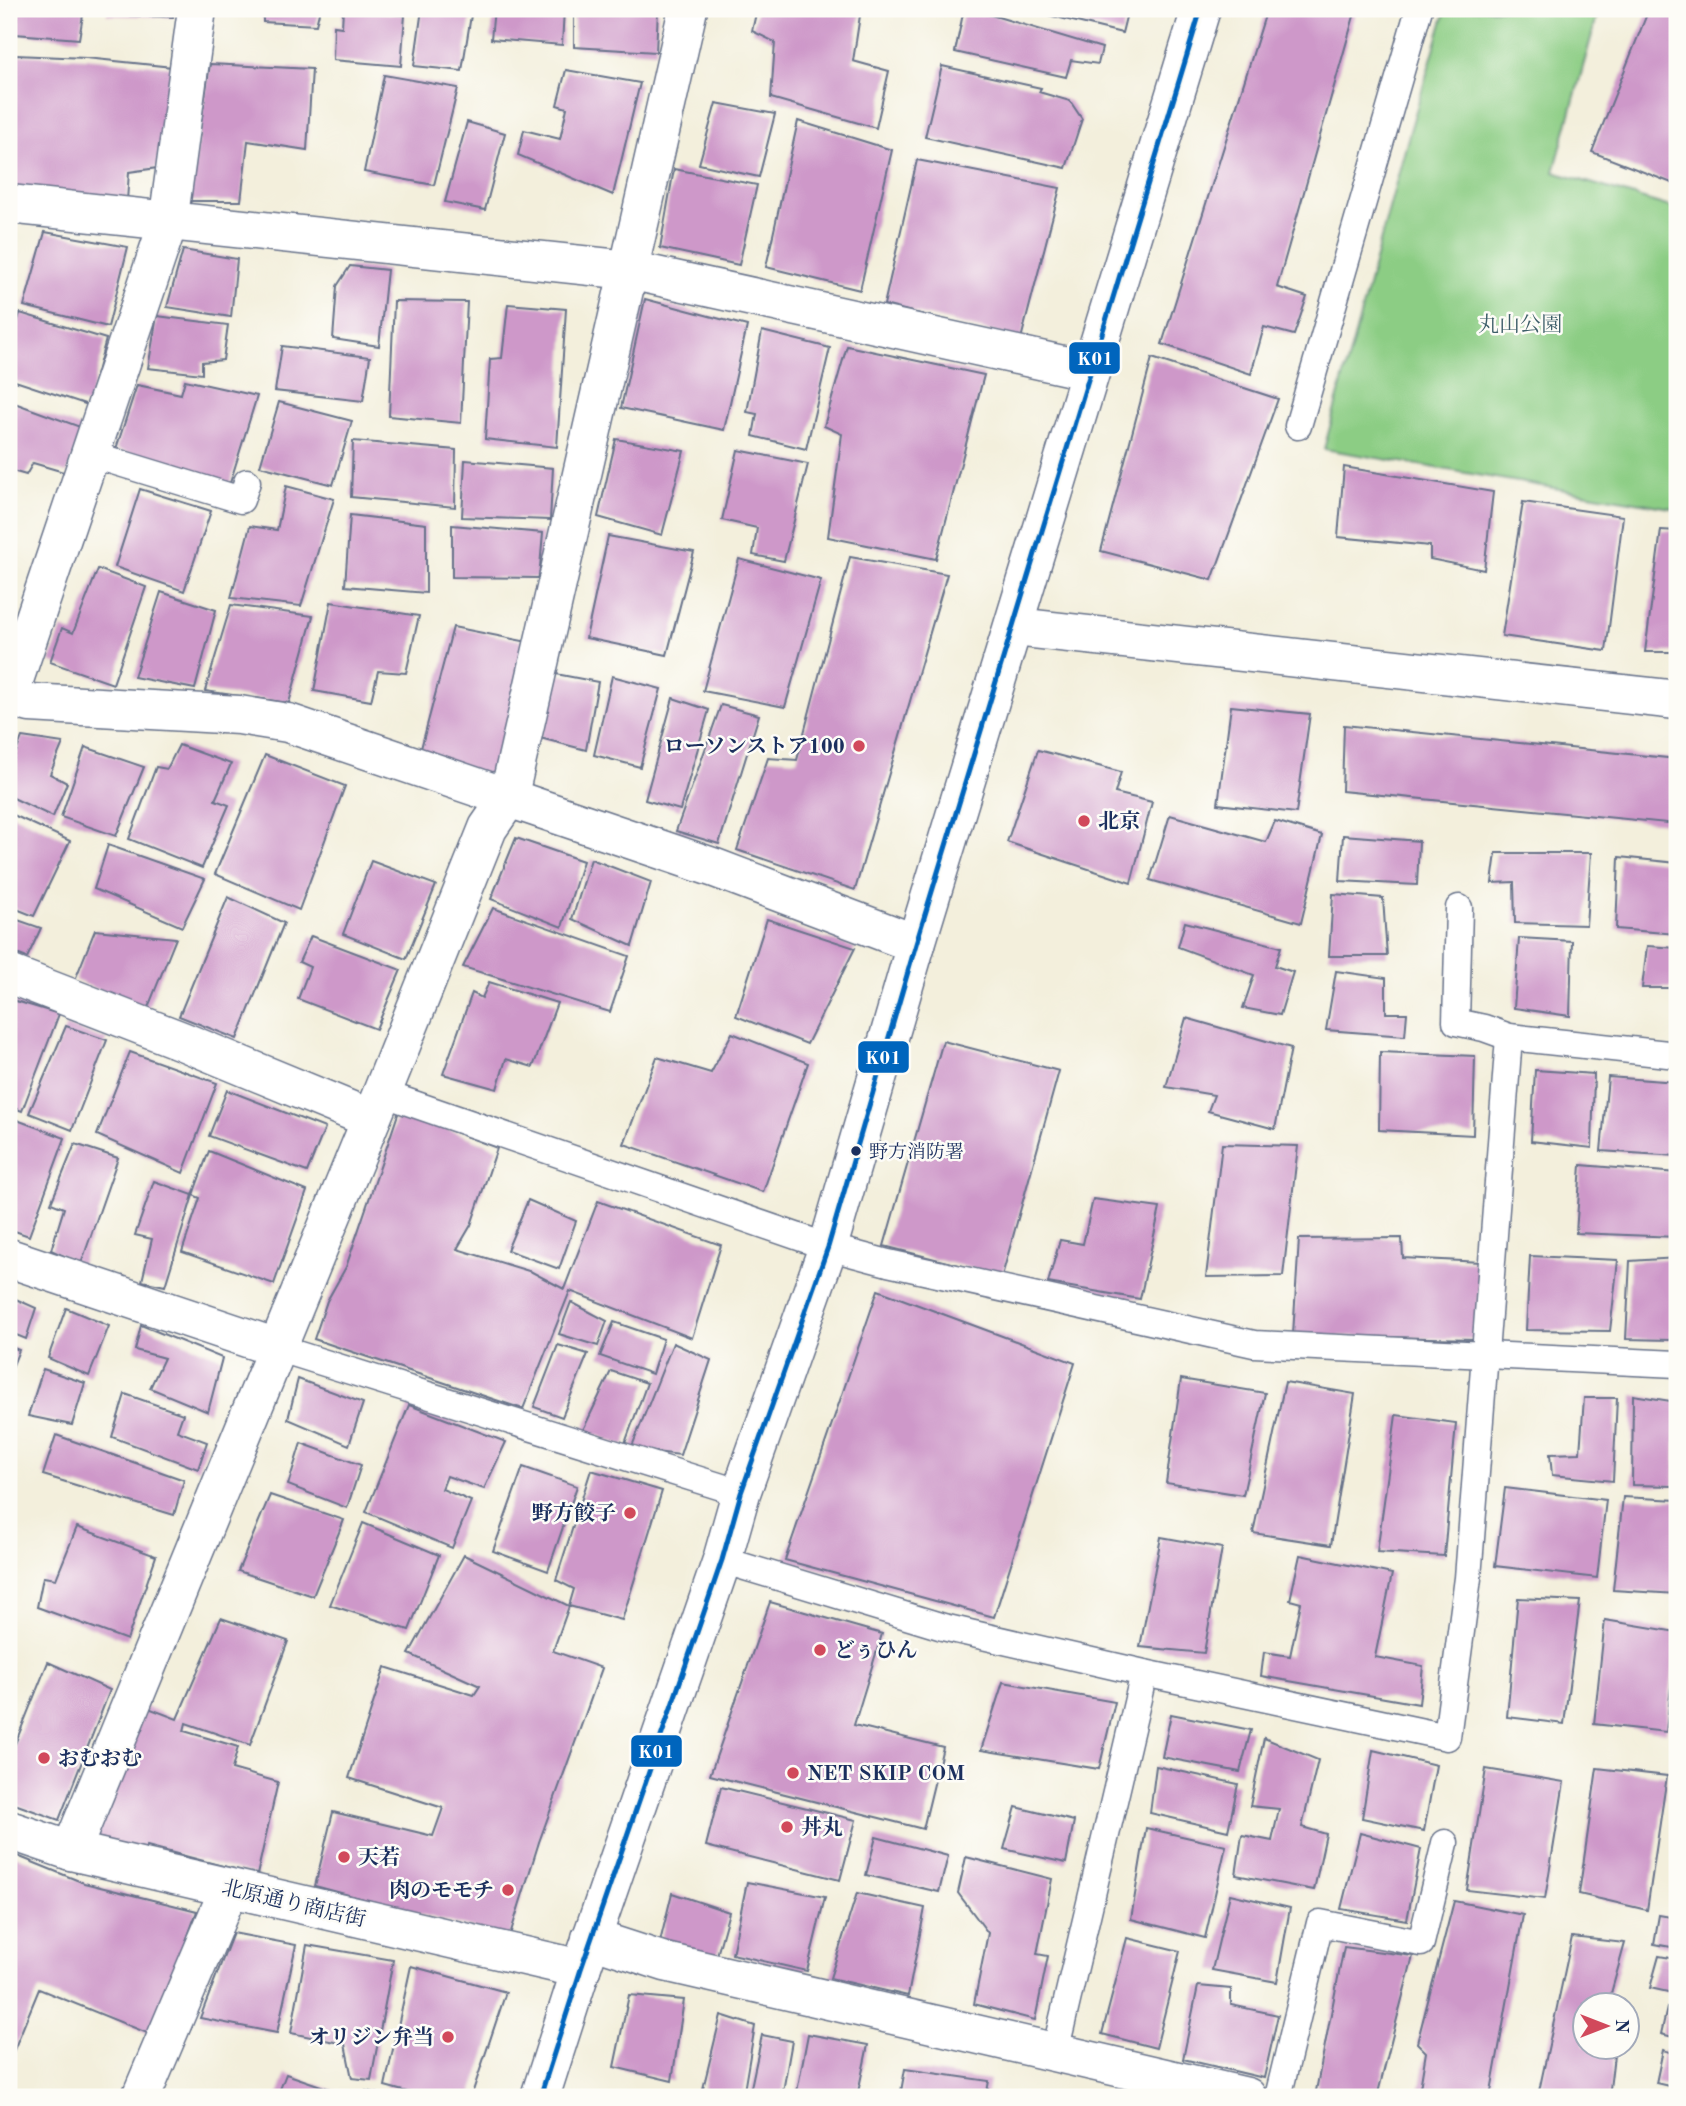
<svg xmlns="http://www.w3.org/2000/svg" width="1686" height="2106" font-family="'Old Standard TT','Noto Serif JP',serif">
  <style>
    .green { fill: #8ccd84; stroke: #547e71; stroke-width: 2 }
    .building { fill: #ce98c9 }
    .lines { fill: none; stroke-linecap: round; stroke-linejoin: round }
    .service-casing { stroke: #67728a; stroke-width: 29 }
    .minor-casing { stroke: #67728a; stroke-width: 41 }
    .secondary-casing { stroke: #67728a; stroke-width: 41 }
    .service { stroke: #fff; stroke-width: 26 }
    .minor { stroke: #fff; stroke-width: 38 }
    .secondary { stroke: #fff; stroke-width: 38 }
    .bus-1-casing { stroke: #fdfcf7; stroke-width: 10 }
    .bus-1 { stroke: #0065bd; stroke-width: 5 }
    .poi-dot { fill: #d1495b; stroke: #fdfcf7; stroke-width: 2.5 }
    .bus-dot { fill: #1b2f5e; stroke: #fdfcf7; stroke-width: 2.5 }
    .labels { text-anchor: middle; stroke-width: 5; stroke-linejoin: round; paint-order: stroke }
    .bus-label { font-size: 19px; fill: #1b2f5e; stroke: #fdfcf7; text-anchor: start }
    .park-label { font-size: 21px; fill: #3d5e69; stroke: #fdfcf7 }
    .poi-label { font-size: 21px; font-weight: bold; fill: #1b2f5e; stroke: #fdfcf7; text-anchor: start }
    .street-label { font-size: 21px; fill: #1b2f5e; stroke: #fdfcf7 }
    .line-badge { stroke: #fdfcf7; stroke-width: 2.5 }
    .badge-label { font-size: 19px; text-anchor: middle; font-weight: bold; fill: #fff }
  </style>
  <rect width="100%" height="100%" fill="#fdfcf7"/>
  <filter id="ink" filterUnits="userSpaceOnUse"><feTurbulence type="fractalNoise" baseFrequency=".0143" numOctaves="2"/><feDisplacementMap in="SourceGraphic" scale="14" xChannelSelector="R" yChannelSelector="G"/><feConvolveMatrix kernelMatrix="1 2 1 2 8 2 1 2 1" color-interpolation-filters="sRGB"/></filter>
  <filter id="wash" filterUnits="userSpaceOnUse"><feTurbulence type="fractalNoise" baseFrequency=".00686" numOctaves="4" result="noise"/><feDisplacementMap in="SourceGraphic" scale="28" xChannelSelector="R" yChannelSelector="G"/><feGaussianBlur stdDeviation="1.57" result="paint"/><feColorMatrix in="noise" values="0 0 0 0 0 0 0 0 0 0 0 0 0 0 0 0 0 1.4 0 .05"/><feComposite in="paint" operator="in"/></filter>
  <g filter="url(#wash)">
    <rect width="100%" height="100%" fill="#f3efdc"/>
    <polygon class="green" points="1446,9 1599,9 1554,172 1677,209 1677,509 1324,449 1410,131"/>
    <g id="blocks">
      <g class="building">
        <polygon points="17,9 84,9 79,39 15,34"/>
        <polygon points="108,9 174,9 173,17 107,15"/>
        <polygon points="263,9 320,9 316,25 263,22"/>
        <polygon points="343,9 405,15 401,66 333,60 334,26 342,27"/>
        <polygon points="422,9 472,9 462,71 414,66"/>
        <polygon points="494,9 564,9 562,45 491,39"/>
        <polygon points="574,9 658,9 656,52 574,47"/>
        <polygon points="757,9 861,9 853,61 889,71 876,128 771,98 775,42 752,31"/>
        <polygon points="964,9 971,9 1102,48 1098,64 1071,60 1066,77 955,52"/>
        <polygon points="1023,9 1128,9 1122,33"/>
        <polygon points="1267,9 1356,9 1277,287 1307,297 1294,335 1264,327 1251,374 1162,344"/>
        <polygon points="1649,9 1677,9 1677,185 1592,152"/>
        <polygon points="15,55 86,58 172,67 157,168 129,172 127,201 9,188 9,72"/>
        <polygon points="210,64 312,69 307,150 248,141 241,201 189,201"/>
        <polygon points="942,66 1041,88 1039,92 1070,101 1082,119 1066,168 925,137"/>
        <polygon points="566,70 640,83 613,195 518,155 524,130 560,139 567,108 557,105"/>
        <polygon points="384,75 458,88 434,185 364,172"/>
        <polygon points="716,103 775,114 759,177 699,164"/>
        <polygon points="798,121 892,150 860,290 766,267"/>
        <polygon points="467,122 505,133 485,210 445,202"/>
        <polygon points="917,160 1060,188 1021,339 884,305"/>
        <polygon points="674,169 757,185 739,265 660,248"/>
        <polygon points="45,232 128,247 108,327 24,306"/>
        <polygon points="183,250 237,259 231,317 167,307"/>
        <polygon points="350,266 387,270 379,346 333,339 337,286"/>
        <polygon points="645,299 747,326 724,430 621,408"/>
        <polygon points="394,301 467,302 461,423 389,416"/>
        <polygon points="508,304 566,309 557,447 485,439 490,359 502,358"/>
        <polygon points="20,313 106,339 88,405 9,379 9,351"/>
        <polygon points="157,316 228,325 223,360 202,362 202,374 148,368"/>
        <polygon points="762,331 830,348 806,449 753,436 757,414 747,412"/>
        <polygon points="282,346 370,357 363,401 275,391"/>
        <polygon points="847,346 984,375 936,559 828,537 842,434 824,426"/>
        <polygon points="1152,358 1278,399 1212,580 1101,551"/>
        <polygon points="185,380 257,396 230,483 116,449 137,385 181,394"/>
        <polygon points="9,401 83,428 67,473 33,463 26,475 9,470"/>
        <polygon points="279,402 352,421 333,485 260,466"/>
        <polygon points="616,439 684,451 662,535 598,517"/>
        <polygon points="353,441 456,450 455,507 351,497"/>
        <polygon points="738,450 808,464 784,561 753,555 757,528 722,520"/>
        <polygon points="465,460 553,468 550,520 462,517"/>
        <polygon points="1344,467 1493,492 1484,570 1430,559 1430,546 1338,537"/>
        <polygon points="286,486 334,499 301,606 231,598 250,526 277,530"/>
        <polygon points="140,489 211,511 184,591 115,567"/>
        <polygon points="1523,502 1623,516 1606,651 1502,636"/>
        <polygon points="350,515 426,524 426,593 345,586"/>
        <polygon points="452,525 543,533 539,578 452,577"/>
        <polygon points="1661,530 1677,531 1677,652 1645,652"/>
        <polygon points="608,536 694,552 667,655 586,638"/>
        <polygon points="850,557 947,574 855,890 737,850 768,758 797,760"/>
        <polygon points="739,559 821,580 785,707 703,691"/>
        <polygon points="98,569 146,587 113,684 50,662 62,628 73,633"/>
        <polygon points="161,592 216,610 195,689 134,677"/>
        <polygon points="331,602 419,616 406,673 378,671 371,701 314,691"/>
        <polygon points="231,605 313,616 289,703 205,691"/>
        <polygon points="453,627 533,643 502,778 419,756"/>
        <polygon points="556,674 598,682 586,750 540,738"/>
        <polygon points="612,676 661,689 640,767 594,755"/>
        <polygon points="673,698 709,710 680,810 645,800"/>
        <polygon points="721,705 759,715 719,844 676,831"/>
        <polygon points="1231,706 1310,714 1296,813 1218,804"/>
        <polygon points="1344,725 1677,759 1677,824 1342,791"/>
        <polygon points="22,737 63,743 50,774 67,783 53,817 9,796 9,770"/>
        <polygon points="179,745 231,764 215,800 229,805 202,868 129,839 156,767 167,769"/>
        <polygon points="85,747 144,767 116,836 61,817"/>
        <polygon points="1038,750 1121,772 1115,793 1152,802 1131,883 1007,842"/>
        <polygon points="265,755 345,786 299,910 215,874"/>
        <polygon points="9,813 70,841 34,916 9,906"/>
        <polygon points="1170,815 1266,842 1275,821 1322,835 1301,923 1150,880"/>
        <polygon points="1343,835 1419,841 1417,885 1340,881"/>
        <polygon points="516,838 583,861 562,927 491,899"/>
        <polygon points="108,845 205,879 182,927 94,889"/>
        <polygon points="1496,853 1591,853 1586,925 1515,923 1514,882 1492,883"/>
        <polygon points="1619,857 1677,863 1677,934 1616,929"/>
        <polygon points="591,859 651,882 632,946 572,919"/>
        <polygon points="371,861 436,885 406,959 343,934"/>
        <polygon points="1333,894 1383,898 1387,956 1329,956"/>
        <polygon points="228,897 284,923 237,1039 179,1016"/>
        <polygon points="493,908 629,956 610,1012 463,967"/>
        <polygon points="9,917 41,928 27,958 9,951"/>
        <polygon points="767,919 855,948 807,1044 736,1016"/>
        <polygon points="1185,922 1281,947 1275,966 1293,972 1280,1015 1243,1008 1254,975 1178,947"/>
        <polygon points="95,930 176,938 147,1010 75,980"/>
        <polygon points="311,936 401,970 376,1029 298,999 310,967 299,962"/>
        <polygon points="1519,938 1572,941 1570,1016 1514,1008"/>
        <polygon points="1647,946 1677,948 1677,988 1642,988"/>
        <polygon points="1336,971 1386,978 1386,1013 1407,1013 1405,1036 1326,1030"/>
        <polygon points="489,982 557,1003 533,1067 506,1059 497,1089 443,1074 472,993 482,998"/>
        <polygon points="9,999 59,1014 22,1111 9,1106"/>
        <polygon points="1186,1018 1291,1048 1275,1129 1208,1111 1214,1095 1166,1087"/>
        <polygon points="66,1026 107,1040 72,1130 29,1113"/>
        <polygon points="732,1033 808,1063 763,1192 624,1144 657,1057 711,1073"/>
        <polygon points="943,1041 1059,1071 1002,1276 884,1246"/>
        <polygon points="130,1052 217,1083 183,1173 97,1135"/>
        <polygon points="1380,1052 1475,1056 1473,1135 1379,1130"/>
        <polygon points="1535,1070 1594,1074 1592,1148 1531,1141"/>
        <polygon points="1608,1077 1677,1082 1677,1156 1601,1151"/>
        <polygon points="227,1090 325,1128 307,1172 209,1136"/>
        <polygon points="399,1111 497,1148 471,1225 457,1249 532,1272 564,1289 598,1201 721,1245 692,1338 570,1291 523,1409 314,1339 327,1301 346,1267"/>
        <polygon points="9,1117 65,1138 29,1236 9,1229"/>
        <polygon points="75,1144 118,1158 81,1264 51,1250 64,1208 51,1203"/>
        <polygon points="1222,1144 1298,1146 1283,1276 1206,1277"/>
        <polygon points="209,1151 307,1191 274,1284 182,1252 200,1198 193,1195"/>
        <polygon points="1581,1165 1677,1173 1677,1237 1576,1233"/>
        <polygon points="154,1181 193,1195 165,1286 142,1281 152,1239 135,1235"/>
        <polygon points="1093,1199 1160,1208 1140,1299 1048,1283 1060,1240 1083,1244"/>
        <polygon points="528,1200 576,1221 559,1269 507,1250"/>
        <polygon points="1402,1238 1403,1258 1481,1262 1476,1339 1293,1335 1299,1239"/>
        <polygon points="1530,1256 1618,1260 1610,1331 1526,1330"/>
        <polygon points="1677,1258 1671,1340 1626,1339 1630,1261"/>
        <polygon points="878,1290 1075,1363 994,1617 785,1560"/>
        <polygon points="9,1296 36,1308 26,1339 9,1332"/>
        <polygon points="571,1302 607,1321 598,1346 559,1334"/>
        <polygon points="66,1308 109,1326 89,1376 48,1358"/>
        <polygon points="614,1322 663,1339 652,1374 600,1356"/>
        <polygon points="141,1325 222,1358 208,1412 150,1388 164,1358 135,1350"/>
        <polygon points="673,1343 711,1360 680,1455 631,1449"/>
        <polygon points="558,1345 588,1354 562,1417 534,1407"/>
        <polygon points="9,1346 19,1350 11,1370 9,1369"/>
        <polygon points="43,1369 85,1383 72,1425 28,1416"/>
        <polygon points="611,1371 647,1383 624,1446 583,1430"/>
        <polygon points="298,1379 363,1403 349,1445 288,1419"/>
        <polygon points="1181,1379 1265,1393 1243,1495 1166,1483"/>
        <polygon points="1285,1382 1355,1394 1331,1545 1253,1533"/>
        <polygon points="125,1394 183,1414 177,1431 207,1442 198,1469 112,1437"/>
        <polygon points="1633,1395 1677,1402 1674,1486 1632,1485"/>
        <polygon points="1584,1398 1617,1398 1613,1481 1552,1475 1550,1454 1580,1453"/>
        <polygon points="409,1405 506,1442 484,1489 447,1476 442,1489 471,1501 452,1548 366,1512"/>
        <polygon points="1396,1415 1456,1423 1444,1556 1377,1552"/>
        <polygon points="56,1435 184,1480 174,1515 43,1475"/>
        <polygon points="301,1443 361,1465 347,1508 288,1485"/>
        <polygon points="523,1467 577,1486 548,1571 493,1551"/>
        <polygon points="591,1470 662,1491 622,1620 569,1606 574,1589 556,1580"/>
        <polygon points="1505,1488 1606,1500 1597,1578 1495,1566"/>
        <polygon points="270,1495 344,1520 313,1596 238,1571"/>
        <polygon points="1623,1497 1677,1500 1677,1594 1613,1590"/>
        <polygon points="363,1523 439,1555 409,1630 330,1605"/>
        <polygon points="77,1527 156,1556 127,1640 37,1607 43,1577 56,1579"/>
        <polygon points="1161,1537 1222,1548 1204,1653 1140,1647"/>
        <polygon points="464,1555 569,1606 553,1651 602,1668 539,1842 509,1938 315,1886 333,1812 433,1836 443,1808 349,1778 385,1667 474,1695 480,1686 409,1654"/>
        <polygon points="1300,1555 1392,1574 1375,1657 1423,1666 1419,1704 1261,1676 1264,1652 1290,1656 1301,1603 1290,1600"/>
        <polygon points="1518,1598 1580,1601 1564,1724 1507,1717"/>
        <polygon points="770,1602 882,1634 854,1725 943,1747 923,1829 710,1775"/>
        <polygon points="221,1618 288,1641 250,1745 186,1723 184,1731 238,1747 232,1769 278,1782 257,1875 147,1846 144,1855 87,1844 146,1707 177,1719"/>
        <polygon points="1605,1620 1677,1632 1666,1732 1594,1724"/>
        <polygon points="48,1662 110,1690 59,1820 9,1802 9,1759"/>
        <polygon points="1003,1682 1115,1702 1099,1769 981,1750"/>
        <polygon points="1171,1714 1251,1730 1240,1772 1162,1757"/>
        <polygon points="1264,1738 1318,1760 1302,1827 1326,1834 1314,1890 1236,1875 1242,1835 1272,1841 1279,1809 1250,1806"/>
        <polygon points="1373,1750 1436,1765 1424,1831 1362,1818"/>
        <polygon points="1156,1766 1238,1784 1228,1831 1150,1813"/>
        <polygon points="1597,1768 1667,1776 1647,1910 1579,1894"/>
        <polygon points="1486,1769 1564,1782 1545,1899 1467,1890"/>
        <polygon points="721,1787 856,1820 840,1880 706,1846"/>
        <polygon points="1016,1807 1074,1821 1066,1863 1004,1849"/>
        <polygon points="1146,1828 1226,1846 1205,1938 1131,1919"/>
        <polygon points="1360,1833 1421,1849 1407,1920 1341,1909"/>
        <polygon points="876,1837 948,1856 939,1892 866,1875"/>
        <polygon points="15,1855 84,1883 197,1911 152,2035 39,1989 9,2062 9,1869"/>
        <polygon points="966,1857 1052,1879 1037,1954 1048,1956 1035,2020 974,2004 988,1933 958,1893"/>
        <polygon points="1676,1868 1677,1868 1677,1905 1671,1904"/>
        <polygon points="747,1882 825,1897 807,1971 732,1954"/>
        <polygon points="672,1893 729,1912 716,1959 660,1942"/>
        <polygon points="857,1893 925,1908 908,1996 830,1978"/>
        <polygon points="1230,1894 1290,1908 1277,1982 1212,1970"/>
        <polygon points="1454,1901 1523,1915 1490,2097 1419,2094 1426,2052 1417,2043"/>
        <polygon points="1659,1915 1677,1918 1677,1948 1654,1944"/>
        <polygon points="233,1933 296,1945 277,2033 200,2018"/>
        <polygon points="1572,1937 1625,1943 1608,2004 1584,2004 1584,2046 1615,2047 1609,2097 1538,2096"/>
        <polygon points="1127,1938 1180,1951 1156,2048 1102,2034"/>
        <polygon points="307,1945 393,1960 371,2080 352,2078 345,2044 291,2033"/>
        <polygon points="1344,1947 1413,1956 1377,2097 1315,2096"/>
        <polygon points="1659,1956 1677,1959 1677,1994 1650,1988"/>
        <polygon points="411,1966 506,1992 471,2097 425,2097 385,2086"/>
        <polygon points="1198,1986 1231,1989 1231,2005 1278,2015 1264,2078 1183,2059"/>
        <polygon points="629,1995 684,2000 672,2081 614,2067"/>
        <polygon points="1667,2008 1677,2010 1677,2038 1661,2034"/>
        <polygon points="721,2015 755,2026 743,2097 701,2097"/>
        <polygon points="808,2034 868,2045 857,2097 796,2097"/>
        <polygon points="762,2035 792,2041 782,2097 749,2097"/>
        <polygon points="1663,2050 1677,2054 1677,2088 1656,2083"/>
        <polygon points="905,2069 989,2081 986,2097 900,2097"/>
        <polygon points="286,2074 353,2097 277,2097"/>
        <polygon points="366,2091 388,2096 388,2097 364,2097"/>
      </g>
    </g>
  </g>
  <g filter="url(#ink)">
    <use href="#blocks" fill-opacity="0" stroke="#67728a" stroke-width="2"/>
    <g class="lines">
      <defs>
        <g id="service">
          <polyline points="1298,426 1419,9"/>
          <polyline points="90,454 241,500 247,482"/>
          <polyline points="1459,908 1456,1022 1484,1028 1509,1037 1677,1055"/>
          <polyline points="382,1093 828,1247 888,1263 1254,1344 1677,1364"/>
          <polyline points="277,1348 741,1493"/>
          <polyline points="722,1560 943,1627 1144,1673 1447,1737 1468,1578 1509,1037"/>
          <polyline points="1055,2052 1144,1673"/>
          <polyline points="1278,2097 1320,1923 1421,1943 1445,1843"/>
        </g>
        <g id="minor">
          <polyline points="9,204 629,270 1090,371"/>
          <polyline points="1015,627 1677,700"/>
          <polyline points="9,695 168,223 197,9"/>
          <polyline points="9,697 30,703 239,715 288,723 715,868 916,944"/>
          <polyline points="9,974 182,1041 371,1119"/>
          <polyline points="9,1258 277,1348"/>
          <polyline points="9,1830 71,1851 581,1969"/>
          <polyline points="71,1851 382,1093 488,828 508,799 688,9"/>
          <polyline points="591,1938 665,1962 1247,2097"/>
          <polyline points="141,2097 229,1889"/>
        </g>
        <polyline id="secondary" points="540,2097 581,1969 722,1560 741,1493 828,1247 916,944 1201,9"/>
      </defs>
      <use href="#service" class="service-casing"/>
      <use href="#minor" class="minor-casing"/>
      <use href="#secondary" class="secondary-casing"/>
      <use href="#service" class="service"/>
      <use href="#minor" class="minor"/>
      <use href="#secondary" class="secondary"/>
      <defs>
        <polyline id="bus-1" points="540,2097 581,1969 722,1560 741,1493 828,1247 916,944 1201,9"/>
      </defs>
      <use href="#bus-1" class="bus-1-casing"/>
      <use href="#bus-1" class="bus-1"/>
    </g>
  </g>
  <g class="poi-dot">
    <circle cx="859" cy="746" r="7"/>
    <circle cx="1084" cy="821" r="7"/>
    <circle cx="630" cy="1513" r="7"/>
    <circle cx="820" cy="1650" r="7"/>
    <circle cx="44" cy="1758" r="7"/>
    <circle cx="793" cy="1773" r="7"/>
    <circle cx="787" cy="1827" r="7"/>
    <circle cx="344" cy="1857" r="7"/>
    <circle cx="508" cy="1890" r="7"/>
    <circle cx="448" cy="2037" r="7"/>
  </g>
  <circle class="bus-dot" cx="856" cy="1151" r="6"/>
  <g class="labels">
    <g class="bus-label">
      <text x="869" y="1158">野方消防署</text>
    </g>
    <g class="park-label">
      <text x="1520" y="331">丸山公園</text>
    </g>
    <g class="poi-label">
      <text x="845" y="753" text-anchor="end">ローソンストア100</text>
      <text x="1098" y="828">北京</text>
      <text x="616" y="1520" text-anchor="end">野方餃子</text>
      <text x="834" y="1657">どぅひん</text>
      <text x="58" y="1765">おむおむ</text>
      <text x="807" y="1780">NET SKIP COM</text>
      <text x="801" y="1834">丼丸</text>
      <text x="358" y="1864">天若</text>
      <text x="494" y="1897" text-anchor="end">肉のモモチ</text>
      <text x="434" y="2044" text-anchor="end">オリジン弁当</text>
    </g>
    <g class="street-label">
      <text transform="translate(294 1903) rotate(13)" y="7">北原通り商店街</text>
    </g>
  </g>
  <g class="line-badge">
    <rect x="1068" y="341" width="53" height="34" rx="7" fill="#0065bd"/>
    <rect x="857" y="1040" width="53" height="34" rx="7" fill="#0065bd"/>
    <rect x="630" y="1734" width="53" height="34" rx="7" fill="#0065bd"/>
  </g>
  <g class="badge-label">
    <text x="1095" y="365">K01</text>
    <text x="883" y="1064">K01</text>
    <text x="656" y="1758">K01</text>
  </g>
  <rect width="1686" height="2106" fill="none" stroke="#fdfcf7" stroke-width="35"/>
  <g transform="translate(1606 2026) rotate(90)"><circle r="33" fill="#fdfcf7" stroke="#a3aaba" stroke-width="2"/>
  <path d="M0-5L12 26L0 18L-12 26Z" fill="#d1495b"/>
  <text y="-10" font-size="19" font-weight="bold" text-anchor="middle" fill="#1b2f5e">N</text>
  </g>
</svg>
